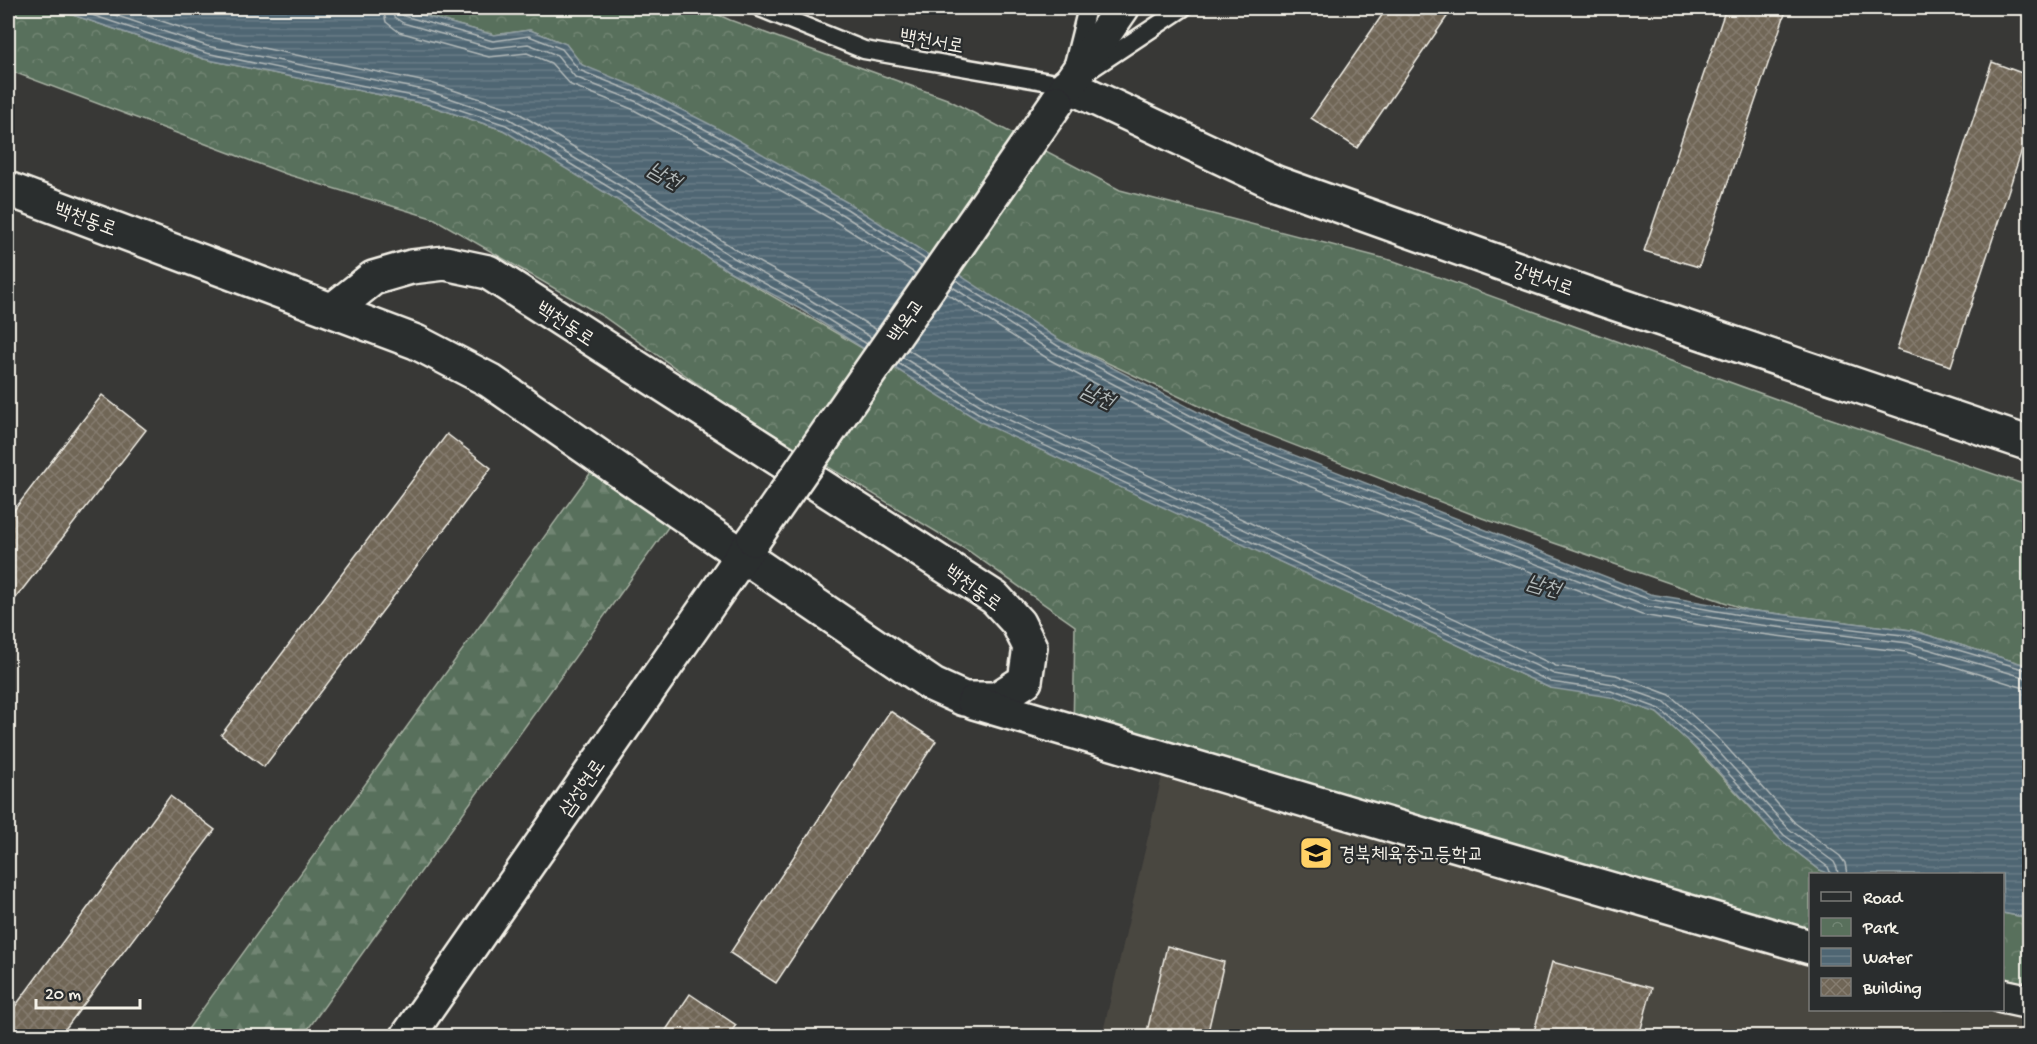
<svg xmlns="http://www.w3.org/2000/svg" width="2037" height="1044" font-family="'Gochi Hand','Poor Story',sans-serif">
  <style>
    .built { fill: #494640 }
    .forest { fill: url(#forest-firs); stroke: #a6b0a2; stroke-width: 1.5 }
    .park { fill: url(#park-crowns); stroke: #a6b0a2; stroke-width: 1.5 }
    .water { fill: url(#water-rules); stroke: #919ea2; stroke-width: 1.5 }
    .lines { fill: none; stroke-linecap: round; stroke-linejoin: round }
    .shore { stroke: #b2b9b9; stroke-width: 1.5 }
    .building { fill: url(#building-cross-hatch); stroke: #f4f1e8; stroke-width: 1.5 }
    .lane-casing { stroke: #f4f1e8; stroke-width: 21 }
    .street-casing { stroke: #f4f1e8; stroke-width: 38 }
    .secondary-casing { stroke: #f4f1e8; stroke-width: 38 }
    .lane { stroke: #2a2d2e; stroke-width: 16 }
    .street { stroke: #2a2d2e; stroke-width: 33 }
    .secondary { stroke: #2a2d2e; stroke-width: 33 }
    .secondary-bridge-casing { stroke: #f4f1e8; stroke-width: 38; stroke-linecap: butt }
    .secondary-bridge { stroke: #2a2d2e; stroke-width: 33 }
    .labels { text-anchor: middle; stroke-width: 4.5; stroke-linejoin: round; paint-order: stroke }
    .street-label { font-size: 20px; fill: #f4f1e8; stroke: #2a2d2e }
    .poi-label { font-size: 20px; fill: #f4f1e8; stroke: #2a2d2e; text-anchor: start }
    .water-label { font-size: 21px; font-style: italic; fill: #b2b9b9; stroke: #2a2d2e }
  </style>
  <defs>
    <pattern id="forest-firs" width="22" height="20" patternUnits="userSpaceOnUse" patternTransform="scale(1.5)"><rect width="22" height="20" fill="#59705c"/><path d="M5 1l3.5 6h-7zM16 11l3.5 6h-7z" fill="#718573"/></pattern>
    <pattern id="park-crowns" width="20" height="18" patternUnits="userSpaceOnUse" patternTransform="scale(1.5)"><rect width="20" height="18" fill="#59705c"/><path d="M2 6a3 3 0 1 1 6 0M12 15a3 3 0 1 1 6 0" fill="none" stroke="#718573"/></pattern>
    <pattern id="water-rules" width="6" height="5" patternUnits="userSpaceOnUse" patternTransform="scale(1.5)"><rect width="6" height="5" fill="#4f6673"/><path d="M0 2.5h6" fill="none" stroke="#697c87"/></pattern>
    <pattern id="building-cross-hatch" width="8" height="8" patternUnits="userSpaceOnUse" patternTransform="scale(1.5)"><rect width="8" height="8" fill="#706657"/><path d="M0 0l8 8M0 8l8-8" fill="none" stroke="#857c6f"/></pattern>
  </defs>
  <rect width="100%" height="100%" fill="#383836"/>
  <filter id="ink" filterUnits="userSpaceOnUse"><feTurbulence type="fractalNoise" baseFrequency=".0167" numOctaves="2"/><feDisplacementMap in="SourceGraphic" scale="12" xChannelSelector="R" yChannelSelector="G"/><feConvolveMatrix kernelMatrix="1 2 1 2 8 2 1 2 1" color-interpolation-filters="sRGB"/></filter>
  <g filter="url(#ink)">
    <polygon class="built" points="1166,759 1810,947 1810,1010 2002,1010 2030,1002 2029,1036 1102,1036"/>
    <polygon class="forest" points="602,457 679,512 303,1036 183,1036"/>
    <g class="park">
      <polygon points="8,8 52,8 204,59 425,104 503,130 545,150 727,270 1023,441 1550,688 1619,690 1657,713 1690,743 1780,839 1820,870 1830,874 1810,874 1810,947 1073,731 1075,626 970,552 737,412 604,317 435,219 286,174 8,70"/>
      <polygon points="396,8 703,8 730,20 947,99 1120,190 1394,261 1826,417 2029,486 2029,666 1911,630 1747,610 1482,518 1227,419 1061,341 582,65 566,44 530,30 494,35"/>
      <polygon points="2002,913 2029,918 2029,1002 2003,996"/>
    </g>
    <polygon class="water" points="52,8 396,8 494,35 530,30 566,44 582,65 641,89 715,127 850,204 1061,341 1240,434 1650,594 1747,610 1911,630 2029,666 2029,918 2003,913 2002,874 1830,874 1820,870 1780,839 1705,757 1657,713 1610,697 1550,688 983,423 800,309 727,270 627,206 503,130 425,104 204,59"/>
    <g class="lines">
      <g class="shore">
        <polyline points="71,8 206,53 427,99 506,125 630,200 730,265 803,304 867,344"/>
        <polyline points="94,8 207,46 429,91 508,118 634,194 734,258 807,298 872,338"/>
        <polyline points="122,8 210,37 431,83 512,109 639,187 738,251 811,290 877,330"/>
        <polyline points="383,8 386,22 399,32 489,57 527,53 551,63 571,85 632,109 704,147 838,223 916,274"/>
        <polyline points="392,8 394,17 403,23 491,48 528,44 557,55 575,77 635,101 708,139 843,215 921,266"/>
        <polyline points="399,8 400,13 404,16 493,41 529,36 562,49 579,70 639,94 712,133 847,209 926,260"/>
        <polyline points="956,280 1058,346 1237,440 1648,599 1746,616 1910,636 2030,671"/>
        <polyline points="951,286 1054,353 1234,447 1645,606 1745,623 1908,643 2030,679"/>
        <polyline points="946,293 1050,360 1230,455 1642,615 1744,632 1906,652 2021,687 2030,688"/>
        <polyline points="907,349 994,403 1556,666 1616,675 1670,695 1721,741 1795,823 1840,856 1845,863 1847,874"/>
        <polyline points="902,357 990,411 1554,674 1614,684 1665,702 1715,748 1789,829 1834,862 1837,868 1838,874"/>
        <polyline points="898,363 986,418 1551,682 1611,691 1660,709 1710,753 1784,835 1828,867 1831,874"/>
      </g>
    </g>
    <g class="building">
      <polygon points="1387,8 1453,8 1357,148 1311,118"/>
      <polygon points="1726,8 1787,8 1699,267 1644,251"/>
      <polygon points="1992,62 2030,76 2030,125 1951,366 1897,349"/>
      <polygon points="102,395 146,430 8,608 8,518"/>
      <polygon points="447,434 491,468 264,767 221,735"/>
      <polygon points="890,711 936,741 776,983 730,953"/>
      <polygon points="170,796 215,830 60,1036 8,1036 8,1016"/>
      <polygon points="1167,946 1224,962 1207,1036 1146,1036"/>
      <polygon points="1552,962 1652,988 1639,1036 1533,1036"/>
      <polygon points="690,994 736,1025 728,1036 662,1036"/>
    </g>
    <g class="lines">
      <defs>
        <g id="lane">
          <polyline points="760,8 864,50 1067,85"/>
          <polyline points="1073,64 1087,8"/>
          <polyline points="1088,71 1183,8"/>
        </g>
        <g id="street">
          <polyline points="8,189 416,342 489,380 679,512 933,685 964,699 997,699 1025,681 1030,647 1018,623 995,598 488,272 445,263 411,267 373,278 333,310"/>
          <polyline points="974,702 1447,842 1810,947"/>
          <polyline points="2002,996 2030,1002"/>
        </g>
        <g id="secondary">
          <polyline points="1067,85 1276,183 1599,298 2030,444"/>
          <polyline points="1057,102 1122,8"/>
          <polyline points="408,1036 754,539"/>
        </g>
      </defs>
      <use href="#lane" class="lane-casing"/>
      <use href="#street" class="street-casing"/>
      <use href="#secondary" class="secondary-casing"/>
      <use href="#lane" class="lane"/>
      <use href="#street" class="street"/>
      <use href="#secondary" class="secondary"/>
      <defs>
        <polyline id="secondary-bridge" points="754,539 1057,102"/>
      </defs>
      <use href="#secondary-bridge" class="secondary-bridge-casing"/>
      <use href="#secondary-bridge" class="secondary-bridge"/>
    </g>
  </g>
  <defs>
    <symbol id="school-square" viewBox="-11 -11 22 22"><rect x="-9" y="-9" width="18" height="18" rx="4" fill="#ffd166" stroke="#2a2d2e"/><path d="M0-5L7-2L0 1L-7-2ZM-4 1L0 2.5L4 1V4Q0 6-4 4Z" fill="#111"/></symbol>
  </defs>
  <g fill-rule="evenodd">
    <use href="#school-square" x="1297" y="834" width="38" height="38"/>
  </g>
  <g class="labels">
    <g class="street-label">
      <text transform="translate(932 40) rotate(10)" y="7">백천서로</text>
      <text transform="translate(86 218) rotate(20)" y="7">백천동로</text>
      <text transform="translate(1543 278) rotate(20)" y="7">강변서로</text>
      <text transform="translate(905 320) rotate(-55)" y="7">백옥교</text>
      <text transform="translate(566 323) rotate(33)" y="7">백천동로</text>
      <text transform="translate(974 587) rotate(36)" y="7">백천동로</text>
      <text transform="translate(581 787) rotate(-55)" y="7">삼성현로</text>
    </g>
    <g class="poi-label">
      <text x="1339" y="860">경북체육중고등학교</text>
    </g>
    <g class="water-label">
      <text transform="translate(665 175) rotate(30)" y="7">남천</text>
      <text transform="translate(1098 395) rotate(26)" y="7">남천</text>
      <text transform="translate(1544 585) rotate(16)" y="7">남천</text>
    </g>
  </g>
  <rect width="2037" height="1044" fill="none" stroke="#2a2d2e" stroke-width="30"/>
  <rect x="15" y="15" width="2007" height="1014" fill="none" stroke="#f4f1e8" stroke-width="2" filter="url(#ink)"/>
  <rect x="1809" y="873" width="195" height="138" fill="#2a2d2e" stroke="#7b7b78" stroke-width="1.5"/>
  <rect x="1821" y="892" width="30" height="9" fill="#2a2d2e" stroke="#7b7b78" stroke-width="1.5"/>
  <text x="1863" y="903" font-size="18" fill="#f4f1e8">Road</text>
  <rect x="1821" y="918" width="30" height="18" fill="url(#park-crowns)" stroke="#7b7b78" stroke-width="1.5"/>
  <text x="1863" y="933" font-size="18" fill="#f4f1e8">Park</text>
  <rect x="1821" y="948" width="30" height="18" fill="url(#water-rules)" stroke="#7b7b78" stroke-width="1.5"/>
  <text x="1863" y="963" font-size="18" fill="#f4f1e8">Water</text>
  <rect x="1821" y="978" width="30" height="18" fill="url(#building-cross-hatch)" stroke="#7b7b78" stroke-width="1.5"/>
  <text x="1863" y="993" font-size="18" fill="#f4f1e8">Building</text>
  <path d="M36 999v9h104v-9" fill="none" stroke="#f4f1e8" stroke-width="3"/>
  <text x="45" y="999" font-size="18" fill="#f4f1e8" stroke="#2a2d2e" stroke-width="4.5" paint-order="stroke">20 m</text>
</svg>
